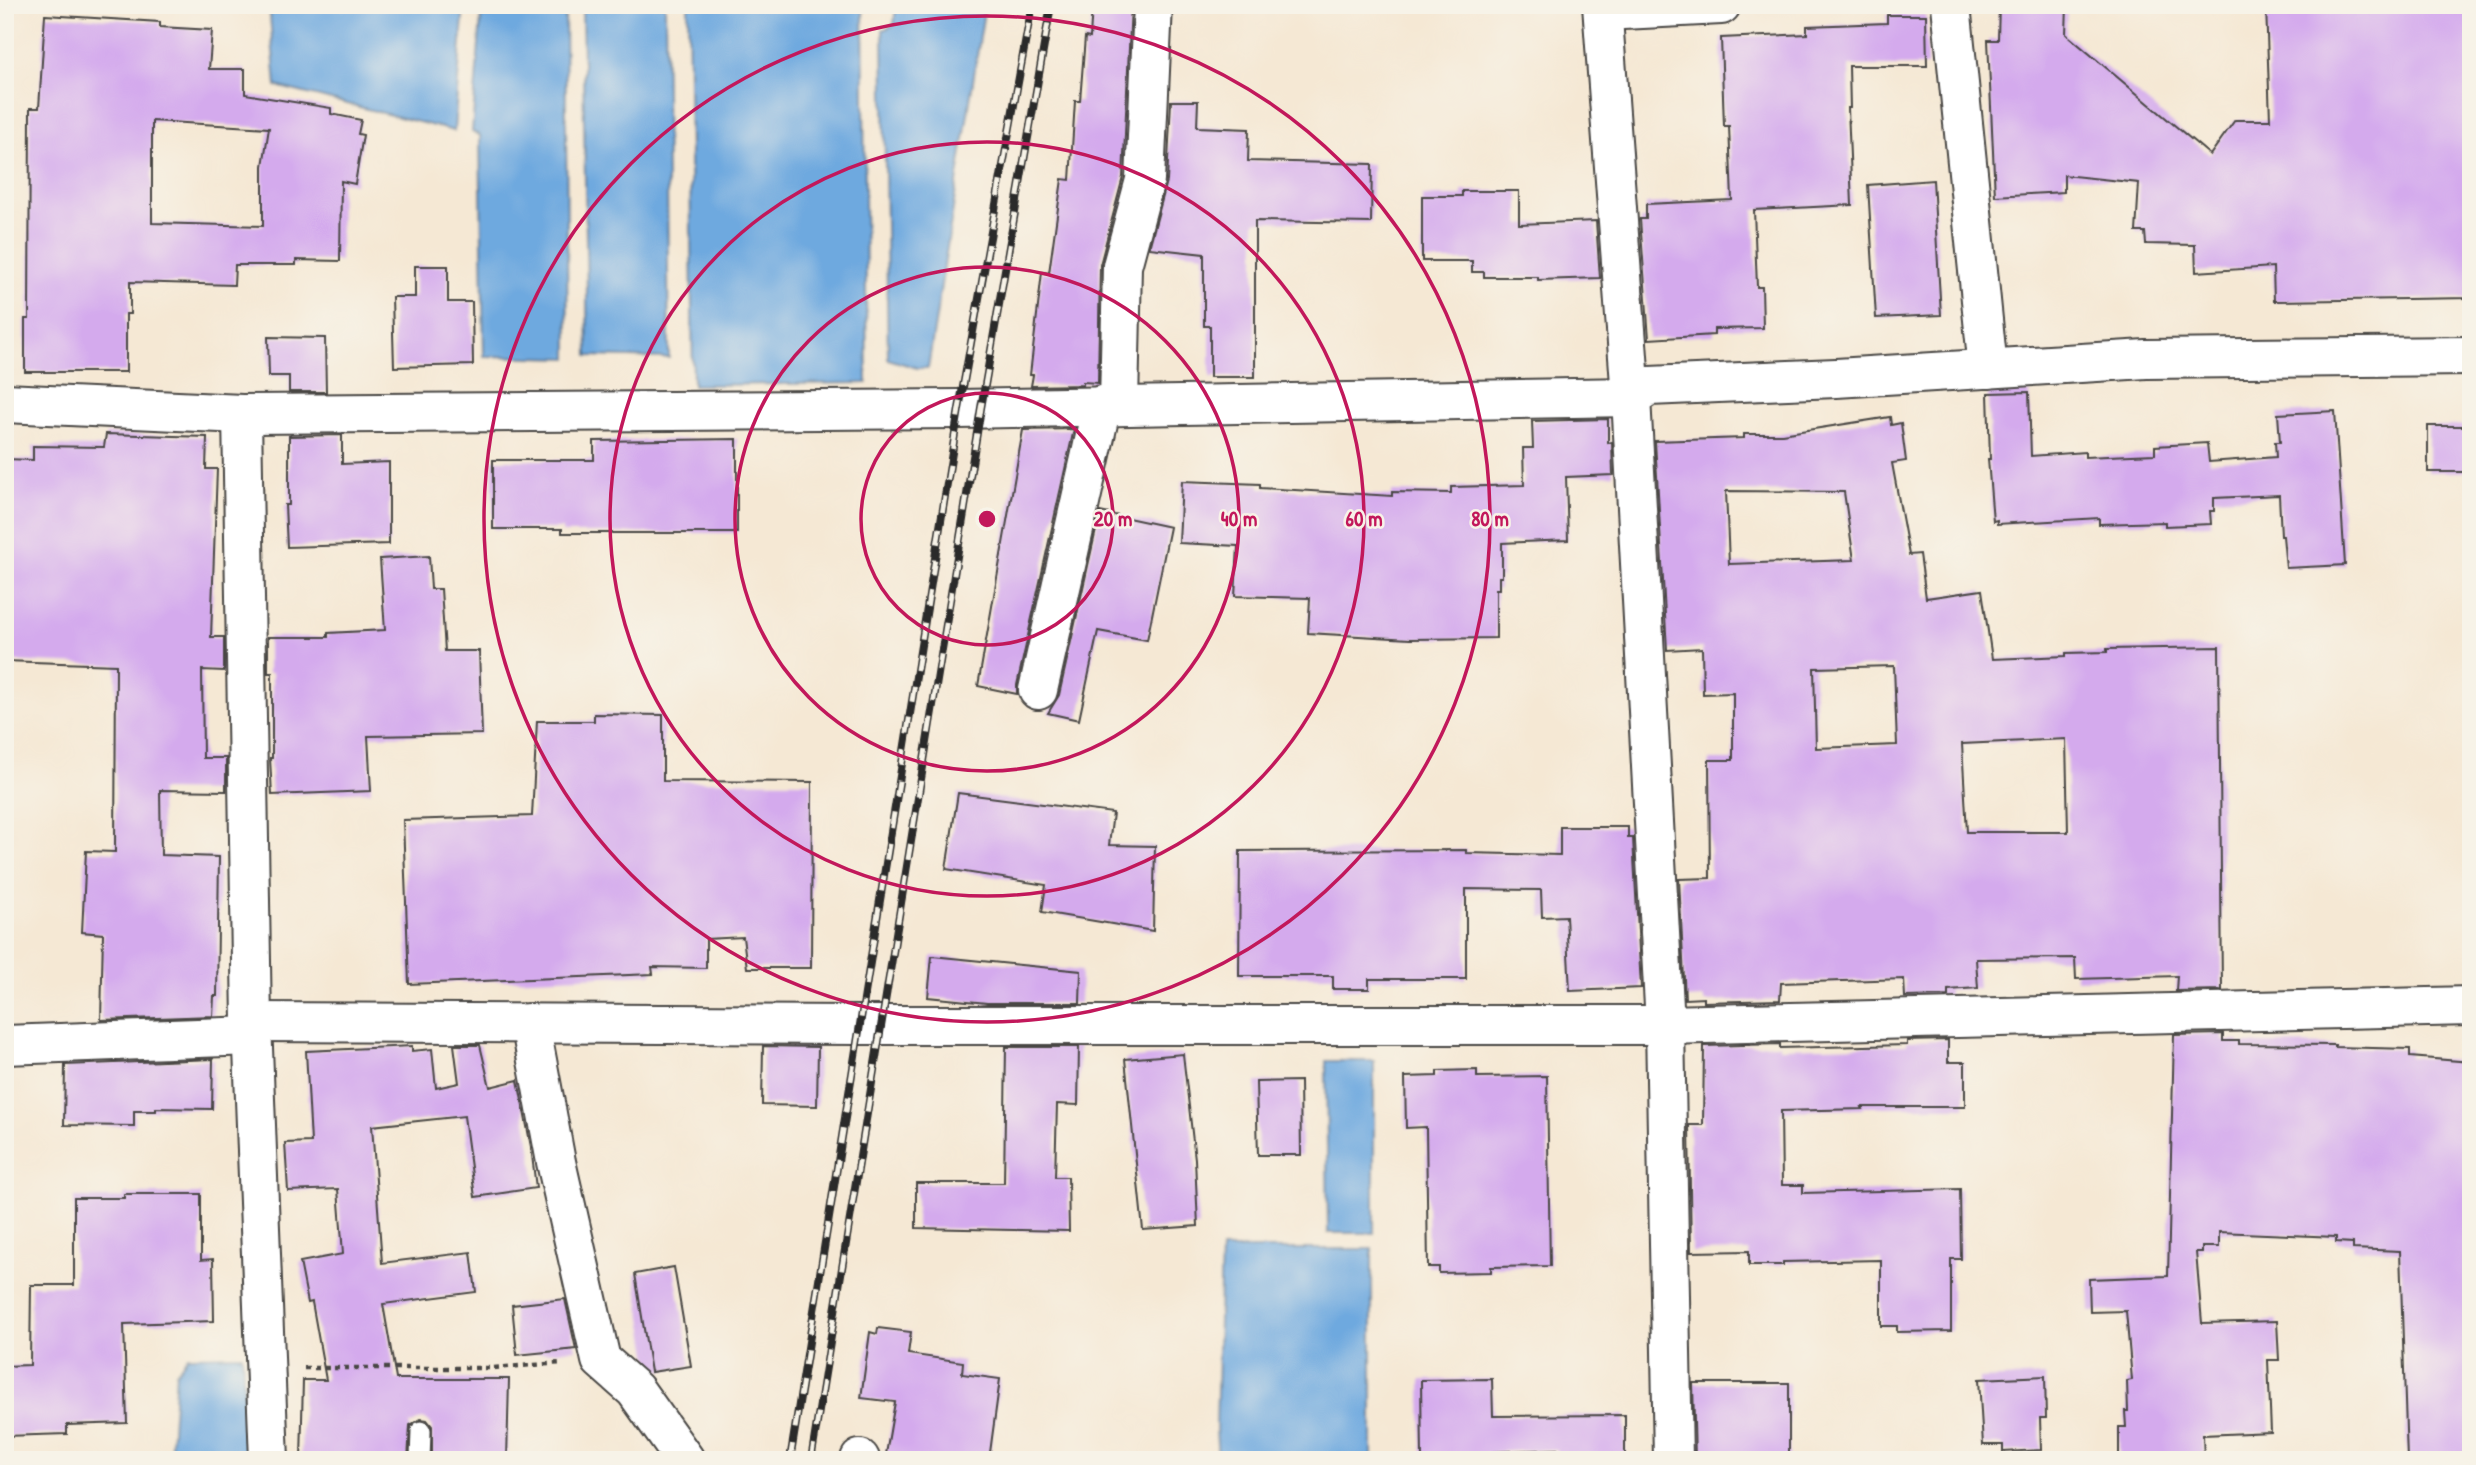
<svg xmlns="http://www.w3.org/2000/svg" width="2476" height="1465" font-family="'Patrick Hand',sans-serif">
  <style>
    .water { fill: #6ea9df; stroke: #4c6a85; stroke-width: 2 }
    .building { fill: #d4aaed; fill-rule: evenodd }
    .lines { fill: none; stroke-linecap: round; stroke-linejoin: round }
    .service-casing { stroke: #494744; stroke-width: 23 }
    .minor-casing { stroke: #494744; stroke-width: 42 }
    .path { stroke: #494744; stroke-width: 4.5; stroke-dasharray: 5 5; stroke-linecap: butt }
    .service { stroke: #fff; stroke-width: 19 }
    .minor { stroke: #fff; stroke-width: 38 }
    .rail-casing { stroke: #2b2b2b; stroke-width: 8 }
    .rail { stroke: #f7f3e8; stroke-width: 5; stroke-dasharray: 16; stroke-linecap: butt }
    .ring { fill: none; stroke: #c2185b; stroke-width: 3.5 }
    .centre { fill: #c2185b; stroke: #f7f3e8; stroke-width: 3.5 }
    .ring-label { font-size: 21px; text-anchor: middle; font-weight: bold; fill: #c2185b; stroke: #f7f3e8; stroke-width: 5; stroke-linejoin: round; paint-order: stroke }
  </style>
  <rect width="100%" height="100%" fill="#f7f3e8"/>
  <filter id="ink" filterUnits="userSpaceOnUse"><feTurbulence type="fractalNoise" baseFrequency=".0143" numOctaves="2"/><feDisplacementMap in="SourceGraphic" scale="14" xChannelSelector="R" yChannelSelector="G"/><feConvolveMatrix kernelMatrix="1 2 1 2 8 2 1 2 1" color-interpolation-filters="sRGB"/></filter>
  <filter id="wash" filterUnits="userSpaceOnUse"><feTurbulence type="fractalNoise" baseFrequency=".00686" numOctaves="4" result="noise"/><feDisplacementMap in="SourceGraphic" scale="28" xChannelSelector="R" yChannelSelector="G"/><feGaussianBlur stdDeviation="1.57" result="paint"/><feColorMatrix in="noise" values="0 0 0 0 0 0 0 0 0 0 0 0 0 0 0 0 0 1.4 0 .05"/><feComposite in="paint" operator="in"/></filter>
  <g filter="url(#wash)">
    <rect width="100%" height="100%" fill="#f5e8d4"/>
    <g class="water">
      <polygon points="269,5 464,5 454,131 276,86"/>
      <polygon points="482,5 565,5 568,358 484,356 480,135 472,132"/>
      <polygon points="582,5 665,5 669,358 588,356"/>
      <polygon points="688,5 863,5 867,383 693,385"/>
      <polygon points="896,5 985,5 928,368 917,368 888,359 883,30 894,25"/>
      <polygon points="1326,1061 1374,1061 1374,1233 1328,1233"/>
      <polygon points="1221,1249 1372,1249 1372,1460 1218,1460 1216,1429"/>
      <polygon points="242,1355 247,1460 170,1460 176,1372 188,1356"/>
    </g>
    <g id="blocks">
      <g class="building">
        <polygon points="1092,5 1131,5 1123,177 1100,265 1098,383 1083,382 1083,385 1031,386 1033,375 1030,375 1042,272 1049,273 1062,179 1070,180 1075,101 1080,101 1085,37 1090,38"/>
        <polygon points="1999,5 2067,5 2066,34 2210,155 2235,120 2270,120 2266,5 2471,5 2471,298 2274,301 2273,267 2196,272 2195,245 2146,244 2145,232 2136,232 2139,183 2064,175 2064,192 1995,196 1988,40 1998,40"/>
        <path d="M45,15L160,22V27L212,30L209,69H245V94L331,108V114L361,120L358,134L363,135L355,184L341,181L340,261L296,260V265H235L234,285L130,282V314H126V372H25V319H29L30,108H39ZM152,121L269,128L263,166V226L152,223Z"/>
        <polygon points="1887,15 1926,15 1927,66 1849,66 1850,108 1848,108 1852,205 1754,210 1757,287 1762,287 1763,328 1714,329 1714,335 1649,339 1640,219 1646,219 1646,204 1732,200 1729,126 1724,126 1721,38 1807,34 1807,26 1887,23"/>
        <polygon points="1171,101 1198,101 1197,127 1249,129 1248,161 1372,164 1371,223 1255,221 1255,377 1210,377 1210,326 1204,326 1204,254 1149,248 1167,181"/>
        <polygon points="1933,180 1941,315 1876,318 1868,185"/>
        <polygon points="1462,191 1519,191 1519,224 1596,221 1600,278 1538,280 1538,277 1484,277 1484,272 1472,272 1472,261 1422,261 1422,196 1462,196"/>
        <polygon points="415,266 448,266 448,302 472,302 473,365 394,367 392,297 415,297"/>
        <polygon points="268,337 325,338 326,392 289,392 289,376 269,376"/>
        <polygon points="2029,392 2031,456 2085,452 2085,457 2155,454 2155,446 2207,443 2209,462 2276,457 2275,442 2280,442 2278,414 2335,411 2345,565 2286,568 2283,536 2281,536 2279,495 2214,498 2214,511 2210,511 2211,524 2165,526 2165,522 2099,524 2099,518 1997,524 1997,520 1993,521 1988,459 1990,459 1988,393"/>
        <path d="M1890,417L1891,425L1901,423L1906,461L1892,463L1909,555L1920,554L1926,598L1982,590L1992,659L2066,656V653L2107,652V649L2219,647L2222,990L2176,991L2177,976L2076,979L2075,958L1976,959L1978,988L1948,990V996L1905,997L1904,979L1781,983L1780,1000L1704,1002V998L1685,999L1679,879L1710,878L1709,760H1733V693L1703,694L1702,648L1667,650L1655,441L1744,438V434H1782ZM1726,491L1844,492L1854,560L1729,564ZM1894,666L1897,745L1816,748L1814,668ZM2066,739L2068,832H1967L1962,744Z"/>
        <polygon points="1608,419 1608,443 1612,442 1613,475 1566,477 1568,540 1502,543 1502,577 1499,577 1499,589 1496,589 1496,638 1410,639 1308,633 1310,598 1235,596 1238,546 1179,543 1182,481 1260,484 1260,488 1392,496 1392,492 1451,493 1451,487 1524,485 1523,448 1533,448 1532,421"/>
        <rect x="2428" y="426" width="43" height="46"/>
        <polygon points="1074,429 1017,685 1017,694 978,686 1023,430"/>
        <polygon points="106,434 207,437 206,469 217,469 211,637 224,637 224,671 202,670 203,758 226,758 226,791 160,790 161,855 219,857 217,996 214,996 213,1016 101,1020 103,934 82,932 86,851 115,852 116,665 5,661 5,620 9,620 12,516 5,516 5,459 33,460 33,446 104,447"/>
        <polygon points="342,435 342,464 389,462 389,544 287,547 285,505 289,505 289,436"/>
        <polygon points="737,439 737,533 562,533 562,529 493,529 493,460 594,460 594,441"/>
        <polygon points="1100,512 1170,527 1147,640 1098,631 1079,720 1048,713 1059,695"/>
        <polygon points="429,556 431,589 441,589 445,651 479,651 482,734 368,736 371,791 272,795 270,758 272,758 272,673 268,673 268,637 328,637 328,633 385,630 380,559"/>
        <polygon points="594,714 663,715 663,781 812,782 811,968 747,968 743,937 706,939 706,968 652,967 653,974 409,984 403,820 532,816 537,721 594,721"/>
        <polygon points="958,793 1113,813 1109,845 1155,846 1153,931 1042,912 1046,885 946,869"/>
        <polygon points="1560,827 1628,827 1628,838 1633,838 1641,988 1570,991 1566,916 1542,917 1541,890 1466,889 1466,979 1369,979 1369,989 1333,989 1333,976 1239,976 1240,851 1466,850 1466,853 1560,855"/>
        <polygon points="932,956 1081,971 1080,1003 987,1003 928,997"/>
        <polygon points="2223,1034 2223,1041 2239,1041 2239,1044 2335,1045 2335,1047 2410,1049 2410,1057 2471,1062 2471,1269 2469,1269 2471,1460 2407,1460 2400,1251 2353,1249 2353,1243 2336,1242 2336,1237 2219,1232 2219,1247 2202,1247 2202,1252 2196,1252 2202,1323 2277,1321 2279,1360 2268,1360 2271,1432 2203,1435 2204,1460 2119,1460 2119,1427 2126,1427 2125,1411 2128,1411 2127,1381 2132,1380 2126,1311 2090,1312 2089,1279 2168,1276 2174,1035"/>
        <polygon points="1948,1040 1948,1062 1965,1062 1965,1107 1862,1107 1863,1109 1781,1111 1782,1185 1803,1185 1803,1193 1960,1189 1961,1259 1951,1259 1951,1331 1897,1332 1897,1326 1881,1326 1881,1260 1783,1262 1783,1265 1749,1265 1749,1251 1691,1252 1689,1125 1703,1125 1704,1046 1780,1044 1780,1048 1907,1045 1907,1041"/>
        <polygon points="454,1045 480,1045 490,1087 518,1080 531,1147 536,1188 475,1197 464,1116 372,1126 382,1263 471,1252 476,1292 383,1304 396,1379 509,1379 507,1460 432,1460 432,1426 427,1420 421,1419 410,1425 408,1460 301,1460 303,1380 326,1380 312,1302 308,1303 300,1262 343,1254 338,1189 288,1191 285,1143 311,1142 306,1051 412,1046 412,1051 432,1049 436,1088 459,1083"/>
        <polygon points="763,1046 818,1047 817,1106 762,1105"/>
        <polygon points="1006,1047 1079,1047 1078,1105 1057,1104 1055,1177 1068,1177 1069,1231 916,1228 916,1183 1004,1183"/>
        <polygon points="1183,1054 1195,1159 1198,1226 1143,1230 1125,1059"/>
        <polygon points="213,1059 212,1109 156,1108 156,1111 134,1111 134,1126 64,1125 65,1065"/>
        <polygon points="1477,1070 1477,1077 1547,1076 1550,1266 1491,1267 1491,1272 1439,1273 1439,1267 1428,1267 1426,1127 1406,1128 1405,1077 1437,1076 1437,1071"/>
        <polygon points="1300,1081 1301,1155 1258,1155 1256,1082"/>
        <polygon points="124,1194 201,1194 201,1260 213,1259 214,1321 124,1324 127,1423 67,1425 67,1434 5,1436 5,1366 30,1365 31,1285 74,1285 74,1198 124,1198"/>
        <polygon points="674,1267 691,1366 651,1372 635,1274"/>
        <polygon points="565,1299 576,1349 517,1355 512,1305"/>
        <polygon points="878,1328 911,1332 908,1354 963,1362 962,1374 1000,1379 989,1460 885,1460 895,1402 861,1398 870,1332 877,1334"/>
        <polygon points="2045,1376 2046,1418 2040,1418 2041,1450 2003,1452 2003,1445 1983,1445 1979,1379"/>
        <polygon points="1492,1379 1493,1416 1625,1415 1625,1460 1558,1460 1557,1449 1493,1452 1493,1460 1422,1460 1421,1380"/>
        <polygon points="1693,1383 1789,1383 1789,1460 1695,1459"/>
      </g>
    </g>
  </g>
  <g filter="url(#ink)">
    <use href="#blocks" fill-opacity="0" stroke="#494744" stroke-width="2"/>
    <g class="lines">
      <defs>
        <polyline id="service" points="420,1460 421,1431"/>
        <g id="minor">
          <polyline points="1602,5 1631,397 1665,1025 1673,1460"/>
          <polyline points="1951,5 1988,369"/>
          <polyline points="1603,11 1721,5"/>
          <polyline points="5,403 242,414 959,409 1631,397 1649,386 1836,378 2146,359 2471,356"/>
          <polyline points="1119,404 1122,266 1145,180 1153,5"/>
          <polyline points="242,414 252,1022 269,1460"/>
          <polyline points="1038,690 1102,405"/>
          <polyline points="252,1022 860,1025 1665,1025 2471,1006"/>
          <polyline points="530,1023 556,1162 601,1360 635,1390 685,1460"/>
          <polyline points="5,1045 253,1036"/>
          <polyline points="860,1460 860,1459"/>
        </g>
      </defs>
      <use href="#service" class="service-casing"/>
      <use href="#minor" class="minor-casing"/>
      <polyline class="path" points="304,1368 493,1368 561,1363"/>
      <use href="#service" class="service"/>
      <use href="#minor" class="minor"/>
      <defs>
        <g id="rail">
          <polyline points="790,1460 959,409 1032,5"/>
          <polyline points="811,1460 981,408 1051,5"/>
        </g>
      </defs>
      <use href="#rail" class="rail-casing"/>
      <use href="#rail" class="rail"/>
    </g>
  </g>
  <g class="ring">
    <circle cx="987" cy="519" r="126"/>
    <circle cx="987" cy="519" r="252"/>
    <circle cx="987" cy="519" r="377"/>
    <circle cx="987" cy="519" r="503"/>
  </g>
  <circle cx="987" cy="519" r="10" class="centre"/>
  <g class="ring-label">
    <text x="1113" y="526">20 m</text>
    <text x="1239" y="526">40 m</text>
    <text x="1364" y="526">60 m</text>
    <text x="1490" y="526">80 m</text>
  </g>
  <rect width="2476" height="1465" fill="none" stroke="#f7f3e8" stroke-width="28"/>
</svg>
